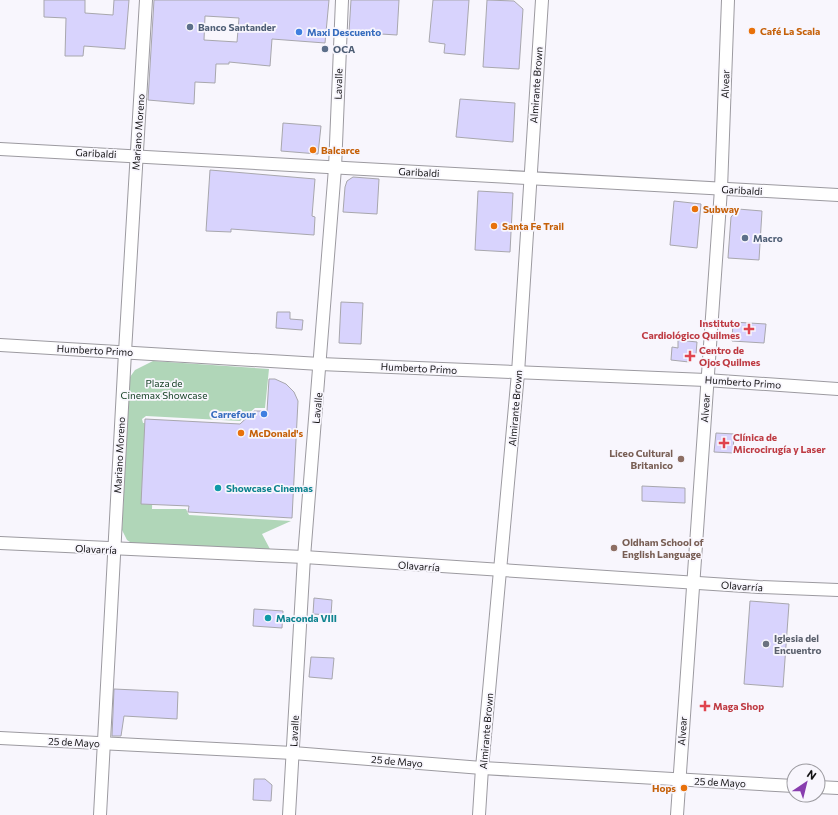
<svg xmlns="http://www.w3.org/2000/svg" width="838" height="815" font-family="Commissioner,sans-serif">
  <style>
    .green { fill: #b0d6b8 }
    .building { fill: #d8d3fd; stroke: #a8a7ad; fill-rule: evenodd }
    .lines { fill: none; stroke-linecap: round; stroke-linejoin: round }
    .minor-casing { stroke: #9c9aa0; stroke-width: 14 }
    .minor { stroke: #fff; stroke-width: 12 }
    .service-dot { fill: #5c6f8a; stroke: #f8f6fd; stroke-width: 1.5 }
    .food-dot { fill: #e8710a; stroke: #f8f6fd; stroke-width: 1.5 }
    .shop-dot { fill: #3f7fe0; stroke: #f8f6fd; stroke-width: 1.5 }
    .health-dot { fill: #e0444e; stroke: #f8f6fd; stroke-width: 1.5 }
    .education-dot { fill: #8d6e63; stroke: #f8f6fd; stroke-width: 1.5 }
    .culture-dot { fill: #0f9aa8; stroke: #f8f6fd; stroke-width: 1.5 }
    .worship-dot { fill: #6b7280; stroke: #f8f6fd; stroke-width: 1.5 }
    .labels { text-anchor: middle; stroke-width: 3.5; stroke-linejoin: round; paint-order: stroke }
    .service-label { font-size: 10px; font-weight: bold; fill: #4e5e75; stroke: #f8f6fd; text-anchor: start }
    .food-label { font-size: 10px; font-weight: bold; fill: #c56008; stroke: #f8f6fd; text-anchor: start }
    .shop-label { font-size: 10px; font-weight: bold; fill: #366cbe; stroke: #f8f6fd; text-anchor: start }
    .street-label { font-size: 10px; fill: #131214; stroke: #f8f6fd }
    .health-label { font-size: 10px; font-weight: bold; fill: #be3a42; stroke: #f8f6fd; text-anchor: start }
    .park-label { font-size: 10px; fill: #103c1f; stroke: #f8f6fd }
    .education-label { font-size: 10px; font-weight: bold; fill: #785e54; stroke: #f8f6fd; text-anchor: end }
    .culture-label { font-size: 10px; font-weight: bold; fill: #0d838f; stroke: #f8f6fd; text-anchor: start }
    .worship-label { font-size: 10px; font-weight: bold; fill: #5b616d; stroke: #f8f6fd; text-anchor: start }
  </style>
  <rect width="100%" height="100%" fill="#f8f6fd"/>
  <polygon class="green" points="153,361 269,369 265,408 255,408 240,421 146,416 142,419 143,423 155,422 152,509 186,509 189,515 291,521 262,534 271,551 133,544 127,540 122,530 130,377 135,370"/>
  <g class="building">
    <polygon points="44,0 85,0 85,13 113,15 114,0 129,0 125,49 84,46 83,56 65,56 66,18 44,17"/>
    <path d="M154,0H329L325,43L272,39L270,66L229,62V64H216L215,83L195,82L194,104L148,100ZM205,16L239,18L237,42L204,40Z"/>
    <polygon points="351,0 399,0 397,35 349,32"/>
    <polygon points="433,0 469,0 465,55 444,53 445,44 429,42"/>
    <polygon points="487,0 514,1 523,9 519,69 483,67"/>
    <polygon points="460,99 515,103 513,142 456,137"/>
    <polygon points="283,123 321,126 318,154 281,151"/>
    <polygon points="210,170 315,179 312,216 315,217 314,235 231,229 231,232 206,231"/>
    <polygon points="353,177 379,179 377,214 343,212 345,187 347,181"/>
    <polygon points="478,191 513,193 510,252 475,250"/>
    <polygon points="674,201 701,204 697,248 670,245"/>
    <polygon points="738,209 762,211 759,260 728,258 731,217"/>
    <polygon points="341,302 363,303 361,344 339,343"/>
    <polygon points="277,312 290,312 290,319 303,320 302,330 276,328"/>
    <polygon points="733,322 766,324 764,343 732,341"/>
    <polygon points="678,340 697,342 696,354 689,362 671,360 672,347 678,348"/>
    <polygon points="269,379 275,379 286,384 294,392 298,401 292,518 188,512 189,506 141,504 145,419 240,424 254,411 267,411"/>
    <polygon points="716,433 734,434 733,453 714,452"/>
    <polygon points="642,486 685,488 685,503 642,501"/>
    <polygon points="314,598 332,600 331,615 313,614"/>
    <polygon points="750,601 789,604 783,687 744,684"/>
    <polygon points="254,609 283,611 282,628 253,626"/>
    <polygon points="311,657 334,658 332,679 309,677"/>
    <polygon points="114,689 178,692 177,719 124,716 121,736 112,736"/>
    <polygon points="254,779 265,779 272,785 271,801 253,800"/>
  </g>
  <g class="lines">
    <defs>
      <g id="minor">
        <polyline points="0,149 838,195"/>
        <polyline points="0,345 320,364 706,380 838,389"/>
        <polyline points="0,543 304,557 759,587 838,590"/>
        <polyline points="0,738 293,753 482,768 794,786"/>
        <polyline points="818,787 838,788"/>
        <polyline points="100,815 125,352 146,0"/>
        <polyline points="289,815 304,557 335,168 342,0"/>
        <polyline points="479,815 482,768 518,373 542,0"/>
        <polyline points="677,815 721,189 728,0"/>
      </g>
    </defs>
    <use href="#minor" class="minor-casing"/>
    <use href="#minor" class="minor"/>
  </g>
  <g class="service-dot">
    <circle cx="190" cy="27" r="4"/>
    <circle cx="325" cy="49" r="4"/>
    <circle cx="745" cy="238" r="4"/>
  </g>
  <g class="food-dot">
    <circle cx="752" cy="31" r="4"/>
    <circle cx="313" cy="150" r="4"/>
    <circle cx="695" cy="209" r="4"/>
    <circle cx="494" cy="226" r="4"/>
    <circle cx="241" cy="433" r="4"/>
    <circle cx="684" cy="788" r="4"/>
  </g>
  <g class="shop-dot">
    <circle cx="299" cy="32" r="4"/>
    <circle cx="264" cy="414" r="4"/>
  </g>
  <g class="health-dot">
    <path d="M747 323h4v4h4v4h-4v4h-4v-4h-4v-4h4z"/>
    <path d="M688 350h4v4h4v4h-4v4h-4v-4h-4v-4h4z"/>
    <path d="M722 437h4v4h4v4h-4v4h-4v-4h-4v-4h4z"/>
    <path d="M703 700h4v4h4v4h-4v4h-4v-4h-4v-4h4z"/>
  </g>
  <g class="education-dot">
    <circle cx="681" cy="459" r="4"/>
    <circle cx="614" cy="548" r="4"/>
  </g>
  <g class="culture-dot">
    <circle cx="218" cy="488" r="4"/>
    <circle cx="268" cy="618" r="4"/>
  </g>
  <circle class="worship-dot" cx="766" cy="644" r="4"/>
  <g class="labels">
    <g class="service-label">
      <text x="198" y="31">Banco Santander</text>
      <text x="333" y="53">OCA</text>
      <text x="753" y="242">Macro</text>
    </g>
    <g class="food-label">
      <text x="760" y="35">Café La Scala</text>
      <text x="321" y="154">Balcarce</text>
      <text x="703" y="213">Subway</text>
      <text x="502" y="230">Santa Fe Trail</text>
      <text x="249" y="437">McDonald's</text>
      <text x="676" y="792" text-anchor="end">Hops</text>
    </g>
    <g class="shop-label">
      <text x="307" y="36">Maxi Descuento</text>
      <text x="256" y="418" text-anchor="end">Carrefour</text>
    </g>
    <g class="street-label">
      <text transform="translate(338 84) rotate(-88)" y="4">Lavalle</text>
      <text transform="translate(725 84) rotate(-88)" y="4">Alvear</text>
      <text transform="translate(536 85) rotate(-86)" y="4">Almirante Brown</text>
      <text transform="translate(138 132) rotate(-86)" y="4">Mariano Moreno</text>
      <text transform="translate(96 153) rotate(3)" y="4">Garibaldi</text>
      <text transform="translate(419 172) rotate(3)" y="4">Garibaldi</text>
      <text transform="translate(742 190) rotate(3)" y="4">Garibaldi</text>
      <text transform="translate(95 350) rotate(3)" y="4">Humberto Primo</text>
      <text transform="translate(419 368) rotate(3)" y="4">Humberto Primo</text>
      <text transform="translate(743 382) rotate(4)" y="4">Humberto Primo</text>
      <text transform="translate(317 408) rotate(-85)" y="4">Lavalle</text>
      <text transform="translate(515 408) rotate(-85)" y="4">Almirante Brown</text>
      <text transform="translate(705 408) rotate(-86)" y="4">Alvear</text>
      <text transform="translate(119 455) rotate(-87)" y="4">Mariano Moreno</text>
      <text transform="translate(96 549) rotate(3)" y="4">Olavarría</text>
      <text transform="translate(419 566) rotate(4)" y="4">Olavarría</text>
      <text transform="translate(742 586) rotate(4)" y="4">Olavarría</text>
      <text transform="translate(294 731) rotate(-87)" y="4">Lavalle</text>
      <text transform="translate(486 731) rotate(-85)" y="4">Almirante Brown</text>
      <text transform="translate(682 731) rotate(-86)" y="4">Alvear</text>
      <text transform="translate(74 742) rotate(3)" y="4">25 de Mayo</text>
      <text transform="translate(397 761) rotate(5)" y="4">25 de Mayo</text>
      <text transform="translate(720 782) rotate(3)" y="4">25 de Mayo</text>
    </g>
    <g class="health-label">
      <text x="740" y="327" text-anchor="end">Instituto<tspan x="740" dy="12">Cardiológico Quilmes</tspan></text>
      <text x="699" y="354">Centro de<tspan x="699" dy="12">Ojos Quilmes</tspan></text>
      <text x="733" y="441">Clínica de<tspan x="733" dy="12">Microcirugía y Laser</tspan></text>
      <text x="713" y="710">Maga Shop</text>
    </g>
    <g class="park-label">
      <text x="164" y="387">Plaza de<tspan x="164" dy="12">Cinemax Showcase</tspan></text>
    </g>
    <g class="education-label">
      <text x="673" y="457">Liceo Cultural<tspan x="673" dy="12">Britanico</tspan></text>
      <text x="622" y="546" text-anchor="start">Oldham School of<tspan x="622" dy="12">English Language</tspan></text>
    </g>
    <g class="culture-label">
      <text x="226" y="492">Showcase Cinemas</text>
      <text x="276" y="622">Maconda VIII</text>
    </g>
    <g class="worship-label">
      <text x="774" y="642">Iglesia del<tspan x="774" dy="12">Encuentro</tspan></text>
    </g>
  </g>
  <g transform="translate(806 783) rotate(35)"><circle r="19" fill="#f8f6fd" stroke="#9c9ba0"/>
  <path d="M0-3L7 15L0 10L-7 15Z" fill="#883dae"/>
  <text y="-6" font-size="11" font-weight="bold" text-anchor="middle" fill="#131214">N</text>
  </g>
</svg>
